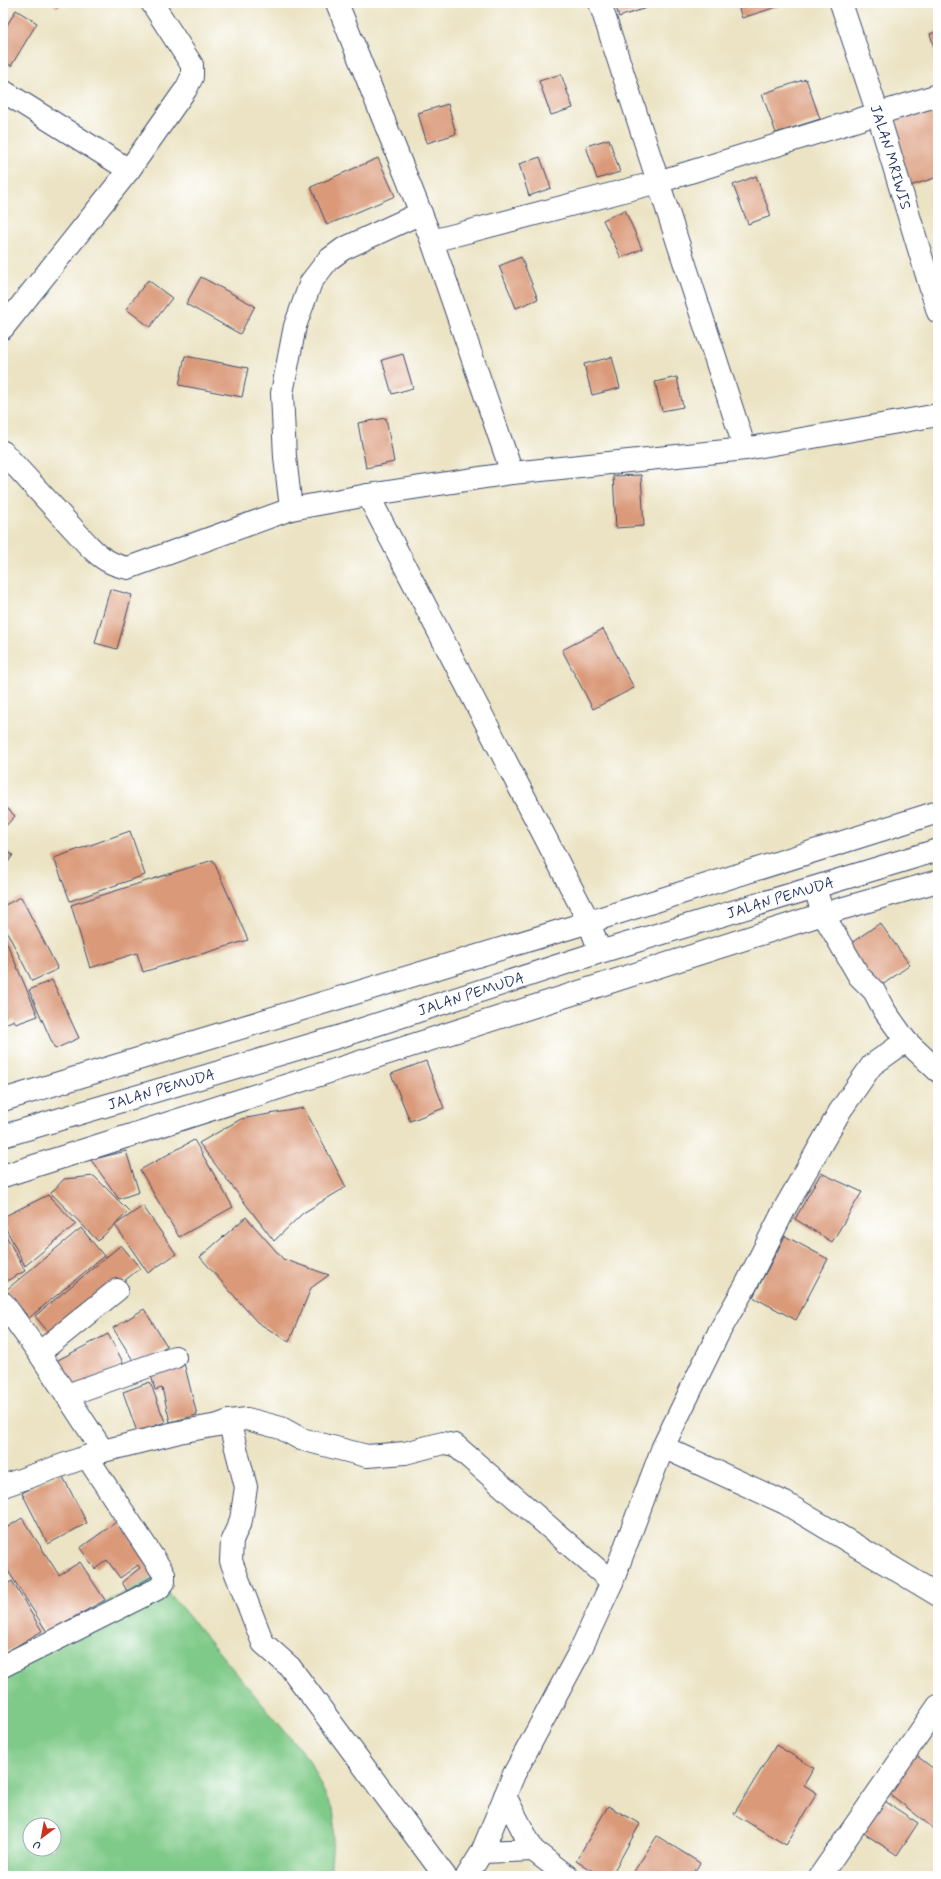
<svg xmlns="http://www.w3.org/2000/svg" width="941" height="1879" font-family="Mynerve,sans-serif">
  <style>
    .green { fill: #7fca88; stroke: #4d7c73; fill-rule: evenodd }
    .building { fill: #da9978 }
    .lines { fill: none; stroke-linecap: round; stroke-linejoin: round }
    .minor-casing { stroke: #3a4a6d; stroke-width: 24 }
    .secondary-casing { stroke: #3a4a6d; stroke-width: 24 }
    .minor { stroke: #fff; stroke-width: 22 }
    .secondary { stroke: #fff; stroke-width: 22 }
    .labels { text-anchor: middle; stroke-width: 3; stroke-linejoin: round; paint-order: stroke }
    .street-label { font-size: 15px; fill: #1b2f5e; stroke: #fff }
  </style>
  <rect width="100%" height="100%" fill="#fff"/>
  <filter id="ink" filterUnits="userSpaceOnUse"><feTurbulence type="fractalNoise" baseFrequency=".025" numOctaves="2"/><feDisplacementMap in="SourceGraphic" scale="8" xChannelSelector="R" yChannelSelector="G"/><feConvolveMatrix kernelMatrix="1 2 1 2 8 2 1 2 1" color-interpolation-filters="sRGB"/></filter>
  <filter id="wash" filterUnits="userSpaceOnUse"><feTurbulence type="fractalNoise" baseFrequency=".012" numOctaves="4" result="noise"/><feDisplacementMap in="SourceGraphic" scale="16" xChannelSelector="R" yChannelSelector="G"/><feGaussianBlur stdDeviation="0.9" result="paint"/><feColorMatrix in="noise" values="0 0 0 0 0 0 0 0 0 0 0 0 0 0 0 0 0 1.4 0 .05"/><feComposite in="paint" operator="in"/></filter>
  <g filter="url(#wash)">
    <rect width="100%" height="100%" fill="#ebe3c3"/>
    <path class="green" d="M155,1576L309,1760L335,1815L330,1876H3V1658ZM30,1825H54V1849H30Z"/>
    <g id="blocks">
      <g class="building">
        <polygon points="52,3 62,3 57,8"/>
        <polygon points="615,3 661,3 619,17"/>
        <polygon points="737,3 789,3 742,18"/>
        <polygon points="16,10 37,23 11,66 3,61 3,32"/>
        <polygon points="938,31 938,59 930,34"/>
        <polygon points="561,74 573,108 551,115 539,81"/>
        <polygon points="806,79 820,119 776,133 762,94"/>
        <polygon points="448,104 456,134 427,143 418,113"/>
        <polygon points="933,104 938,119 938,177 910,186 889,117"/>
        <polygon points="609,139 620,172 597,179 586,146"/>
        <polygon points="540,157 551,188 529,196 519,164"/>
        <polygon points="378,158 395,196 327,225 311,187"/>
        <polygon points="756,176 771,216 748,224 733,185"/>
        <polygon points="625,210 642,249 621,258 603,220"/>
        <polygon points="521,257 538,299 516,308 499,266"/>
        <polygon points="201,277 255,306 240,334 186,304"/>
        <polygon points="148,280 172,298 150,327 126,309"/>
        <polygon points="403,354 413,388 392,394 382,360"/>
        <polygon points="185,356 248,368 242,397 179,385"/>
        <polygon points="612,357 620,388 592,395 584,364"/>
        <polygon points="677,377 683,407 662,411 655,382"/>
        <polygon points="386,418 394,462 366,468 358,423"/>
        <polygon points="641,475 644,526 616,528 613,476"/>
        <polygon points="110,589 132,595 117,649 95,643"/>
        <polygon points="603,629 634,688 593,709 562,650"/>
        <polygon points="3,805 15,816 3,829"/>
        <polygon points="130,831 145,875 70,901 54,858"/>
        <polygon points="3,849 13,855 3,869"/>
        <polygon points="213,860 248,940 143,972 137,953 90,968 71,905"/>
        <polygon points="21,897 58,969 32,981 3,924 3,906"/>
        <polygon points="880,923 910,965 874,991 844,948"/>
        <polygon points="3,934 38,1016 16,1024 14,1020 3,1025"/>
        <polygon points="52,980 79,1038 55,1049 29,990"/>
        <polygon points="426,1061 444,1108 410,1121 391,1074"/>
        <polygon points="304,1108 346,1187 303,1213 274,1241 199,1143 241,1119"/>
        <polygon points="194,1140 233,1207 179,1237 140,1170"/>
        <polygon points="126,1151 139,1192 119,1199 91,1160"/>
        <polygon points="821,1173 862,1192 832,1242 795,1219"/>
        <polygon points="94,1176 129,1211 98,1241 51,1193 64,1179"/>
        <polygon points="48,1195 76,1224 25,1266 3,1223 3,1217"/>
        <polygon points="143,1206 176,1254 148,1273 115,1225"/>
        <polygon points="246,1217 283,1259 329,1275 311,1288 289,1342 257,1322 200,1257"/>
        <polygon points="81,1228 104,1256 29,1318 6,1290"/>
        <polygon points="3,1230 25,1271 3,1283"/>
        <polygon points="785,1236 828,1259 796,1320 753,1297"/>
        <polygon points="121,1245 140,1268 54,1339 35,1316"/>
        <polygon points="144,1309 167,1346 136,1365 113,1328"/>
        <polygon points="108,1334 124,1364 72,1391 56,1361"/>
        <polygon points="184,1363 197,1415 170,1422 162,1388 155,1390 150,1371"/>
        <polygon points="150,1382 165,1422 137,1432 123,1392"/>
        <polygon points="61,1473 87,1523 48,1544 22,1493"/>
        <polygon points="22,1518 59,1575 80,1562 105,1600 47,1632 3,1563 3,1530"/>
        <polygon points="119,1520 156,1574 127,1591 122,1582 140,1568 138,1565 120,1578 107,1560 95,1569 80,1548"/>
        <polygon points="12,1581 42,1631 3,1654 3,1586"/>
        <polygon points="776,1745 814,1768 804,1785 817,1793 786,1845 734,1814"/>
        <polygon points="909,1750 938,1772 938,1832 881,1787"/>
        <polygon points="877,1796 918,1823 897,1855 856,1828"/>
        <polygon points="608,1806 640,1824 611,1876 601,1876 576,1861"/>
        <polygon points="657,1836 700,1863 692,1876 631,1876"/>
      </g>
    </g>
  </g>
  <g filter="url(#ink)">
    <use href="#blocks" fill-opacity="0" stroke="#3a4a6d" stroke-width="1"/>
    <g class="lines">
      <defs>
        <g id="minor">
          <polyline points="337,3 432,241 512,473"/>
          <polyline points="600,3 745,449"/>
          <path id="s1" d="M841,3L878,114L938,312"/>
          <polyline points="3,91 129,170"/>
          <polyline points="432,241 658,182 938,95"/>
          <polyline points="3,328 129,170 186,89 192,77 192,65 152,3"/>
          <path d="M3,452L89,546C101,558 111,565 128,568L291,509L368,495L512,473L745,449L938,415"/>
          <polyline points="368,495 589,922 600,952"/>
          <polyline points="291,509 285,457 282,393 295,326 311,282 328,260 343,249 421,213"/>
          <polyline points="815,888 823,914 859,976 874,991 884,1010 906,1041 938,1071"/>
          <polyline points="3,1100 589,922 938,812"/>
          <polyline points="3,1176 823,914 938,881"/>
          <polyline points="3,1303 39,1353 103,1451"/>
          <polyline points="39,1353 117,1290"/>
          <polyline points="67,1395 175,1357"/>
          <polyline points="229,1421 246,1487 241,1520 232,1540 231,1561 263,1643 290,1667 445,1876"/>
          <polyline points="663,1447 785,1503 938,1595"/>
          <polyline points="3,1486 103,1451 179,1432 218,1425 229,1421 247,1419 281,1428 301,1439 367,1456 405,1453 443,1443 455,1445 612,1582"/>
          <polyline points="3,1666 159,1588 164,1582 164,1574 87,1457"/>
          <polyline points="505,1796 533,1850 567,1876"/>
          <polyline points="482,1852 533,1850"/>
          <polyline points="467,1876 482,1852 514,1774 580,1651 612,1582 663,1447 719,1332 746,1285 786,1206 840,1111 872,1065 906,1041"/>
          <polyline points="820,1876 938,1706"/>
        </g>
        <g id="secondary">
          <path id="s2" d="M3,1136L341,1036L600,952L938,850"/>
        </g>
      </defs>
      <use href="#minor" class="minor-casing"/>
      <use href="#secondary" class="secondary-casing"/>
      <use href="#minor" class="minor"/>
      <use href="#secondary" class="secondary"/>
    </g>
  </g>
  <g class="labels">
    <g class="street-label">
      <text dy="5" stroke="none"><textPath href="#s1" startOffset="162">JALAN MRIWIS</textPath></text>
      <text dy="5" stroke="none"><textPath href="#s2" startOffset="813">JALAN PEMUDA</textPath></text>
      <text dy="5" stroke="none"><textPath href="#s2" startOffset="489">JALAN PEMUDA</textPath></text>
      <text dy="5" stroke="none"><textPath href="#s2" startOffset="165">JALAN PEMUDA</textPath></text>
    </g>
  </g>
  <rect width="941" height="1879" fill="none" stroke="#fff" stroke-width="16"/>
  <g transform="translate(42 1837) rotate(212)"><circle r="19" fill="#ffffff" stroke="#a4acbf"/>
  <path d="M0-3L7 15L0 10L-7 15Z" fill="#c8321e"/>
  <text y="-6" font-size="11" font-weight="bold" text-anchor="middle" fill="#1b2f5e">U</text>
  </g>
</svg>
